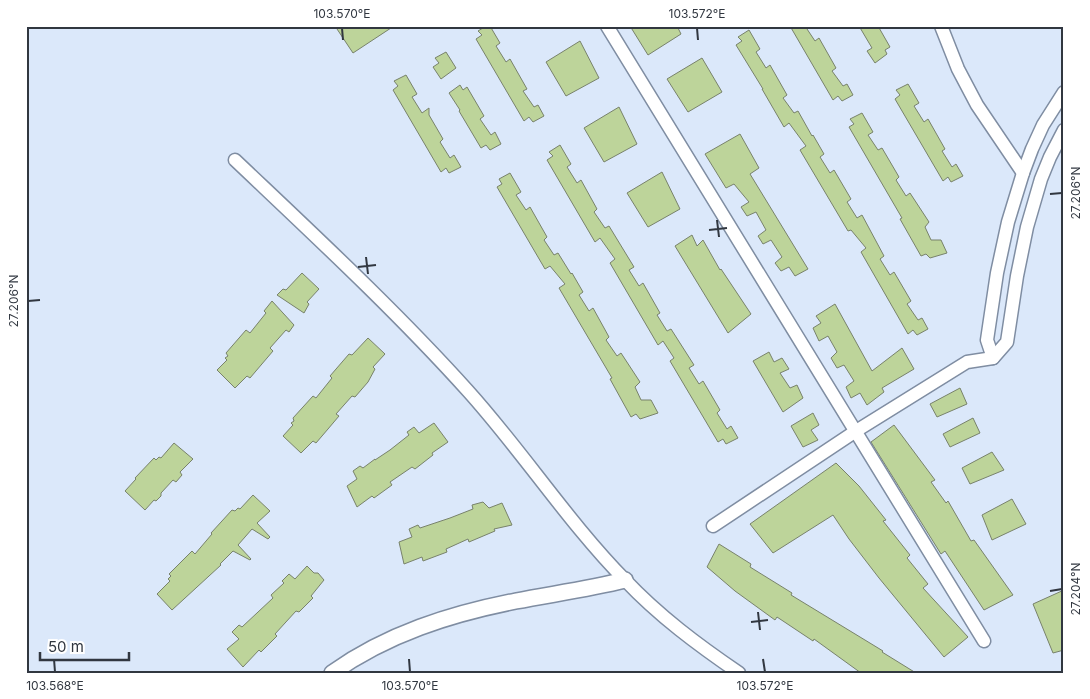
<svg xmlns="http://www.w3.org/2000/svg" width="1090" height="699" font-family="Inter,sans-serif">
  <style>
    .building { fill: #bdd49a; stroke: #78826b }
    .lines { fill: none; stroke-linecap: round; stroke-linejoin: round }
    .minor-casing { stroke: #7f8da2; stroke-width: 15 }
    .tertiary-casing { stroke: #7f8da2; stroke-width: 18 }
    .minor { stroke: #fff; stroke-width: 12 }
    .tertiary { stroke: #fff; stroke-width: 15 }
    .ticks { fill: none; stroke: #313740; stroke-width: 2 }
    .neatline { fill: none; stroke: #313740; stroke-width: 2 }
    .ticks-label { font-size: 12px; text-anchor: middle; fill: #313740 }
  </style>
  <rect width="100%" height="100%" fill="#dbe8fa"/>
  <g class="building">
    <polygon points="335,26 394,26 353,53"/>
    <polygon points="486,26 490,26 500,43 496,46 506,62 510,59 527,89 523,91 534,107 538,105 544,116 533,122 529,117 524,121 476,39 482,35 478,31"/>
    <polygon points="630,26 677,26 681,34 648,55"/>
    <polygon points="790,26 805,26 815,41 819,38 836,68 832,71 843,86 847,84 853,95 842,101 838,96 833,100"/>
    <polygon points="859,26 878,26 890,47 885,50 887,54 875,63 867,51 872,48"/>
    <polygon points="749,30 760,49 756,52 766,68 770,65 787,95 783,98 794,113 798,111 812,136 813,135 824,154 820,157 830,173 834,170 851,199 847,202 857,218 862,215 884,256 880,259 890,275 894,272 911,301 907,304 918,320 922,318 928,329 917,335 913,330 908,334 861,252 866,248 851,230 848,231 800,150 806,146 789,123 784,127 762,89 763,89 736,45 742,41 738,37"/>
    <polygon points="580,41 599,78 566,96 546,62"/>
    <polygon points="446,52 456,68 441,79 433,67 439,63 435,58"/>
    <polygon points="702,58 722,92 688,112 667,79"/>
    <polygon points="406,75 417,94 412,97 422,113 429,108 429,115 443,139 440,142 450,158 454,155 461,167 449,173 446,168 441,172 393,90 398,86 394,81"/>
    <polygon points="908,84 919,103 914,106 924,122 928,119 945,149 942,151 952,167 956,164 963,176 951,182 948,177 943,181 895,99 900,95 896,90"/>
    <polygon points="460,85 463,90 467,87 484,116 480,119 491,135 495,132 501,144 490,150 486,145 481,148 459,111 460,110 449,93"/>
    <polygon points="619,107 637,144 604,162 584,128"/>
    <polygon points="862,113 873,132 868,135 878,150 882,148 899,177 896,180 906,196 910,193 929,222 925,227 931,240 941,240 947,253 930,258 926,254 921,256 900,219 902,218 849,127 854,124 850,119"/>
    <polygon points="740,134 759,168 750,174 808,269 795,276 789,267 781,271 775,263 782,257 771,240 763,244 758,236 766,230 756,212 747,216 741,207 749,202 734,184 726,188 705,154"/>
    <polygon points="560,145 571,164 567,167 577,183 581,180 597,209 594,212 605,228 609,226 634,267 629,270 639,286 643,283 660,313 657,315 667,331 671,329 694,365 689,368 699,384 703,381 720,410 717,413 727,429 731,426 738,438 726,444 723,439 718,442 670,361 674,358 663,341 658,345 610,263 615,259 600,238 595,242 547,160 553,156 549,152"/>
    <polygon points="662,172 680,209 648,227 627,193"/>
    <polygon points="510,173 521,192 516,195 526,210 530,207 547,237 544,240 554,255 558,253 571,274 572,273 583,292 579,295 589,311 593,308 609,337 606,340 617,356 621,353 640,382 635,387 641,400 651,400 658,413 640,419 636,414 631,417 610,379 612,378 559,288 565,284 550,266 545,269 497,187 502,184 499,179"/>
    <polygon points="692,235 697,246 703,240 720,270 721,269 751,314 728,333 675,246"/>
    <polygon points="302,273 319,289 307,302 309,304 304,313 277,295 283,289 286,290"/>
    <polygon points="272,301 294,325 289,332 286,330 270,348 273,351 250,378 247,376 235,388 217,370 227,360 225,358 228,356 226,353 246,330 250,333 266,313 264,311"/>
    <polygon points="835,304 872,371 902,348 914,369 882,388 884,392 867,405 860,393 851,398 846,387 854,381 844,365 837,368 831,358 837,352 828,336 819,341 813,328 821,323 816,316"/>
    <polygon points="368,338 385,354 373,367 375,369 368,382 355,397 352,396 336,414 339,416 328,429 316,443 313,441 301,453 283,436 293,425 291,423 294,421 293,418 313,396 316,398 332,378 330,376 349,354 352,355"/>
    <polygon points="769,352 774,362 782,358 789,369 780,373 790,388 797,385 803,398 783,412 753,361"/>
    <polygon points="960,388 967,404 937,417 930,404"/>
    <polygon points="813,413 819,425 811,430 818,440 803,447 791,426"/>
    <polygon points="973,418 980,433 950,447 943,434"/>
    <polygon points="434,423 448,442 432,453 433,455 415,469 412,467 390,482 392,485 374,498 372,496 357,507 347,486 357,479 353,471 360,466 363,468 375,459 375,460 390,450 409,435 407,432 414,427 419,433"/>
    <polygon points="894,425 935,480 931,482 946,503 948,501 971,541 974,540 1013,595 984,610 945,551 941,554 871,442"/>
    <polygon points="174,443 193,459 180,472 182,475 176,482 173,480 161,493 161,496 156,501 154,500 145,510 125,491 136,479 135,478 154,458 156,460 159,457 161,458"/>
    <polygon points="992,452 1004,470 970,484 962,468"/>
    <polygon points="836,463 859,486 886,520 883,521 910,555 907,558 928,584 923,588 968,637 944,657 879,578 849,539 833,515 773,553 750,524"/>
    <polygon points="253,495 270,511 257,523 270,537 268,539 252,529 238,545 251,559 250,560 233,551 220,564 221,565 172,610 157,594 170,581 168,579 171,576 169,574 192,551 195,554 212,534 211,533 232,510 235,511 238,508 240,509"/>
    <polygon points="1012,499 1026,524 992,540 982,515"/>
    <polygon points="483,502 489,508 502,503 512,525 494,529 495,531 469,542 468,539 446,549 447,552 423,561 422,557 404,564 399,542 412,537 409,529 418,525 420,528 450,518 473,509 472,505"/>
    <polygon points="719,544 751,564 750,567 792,593 791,595 883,651 882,652 916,673 861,673 814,639 813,641 777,617 775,620 735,591 707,567"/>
    <polygon points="307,566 314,573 318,573 324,580 311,596 313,598 299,612 296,611 275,634 277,636 261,652 259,650 243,667 227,649 239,639 232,632 239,625 242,627 273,598 271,595 284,583 282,581 289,574 295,579"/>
    <polygon points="1064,590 1064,650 1053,653 1033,604"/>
  </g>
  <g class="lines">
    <defs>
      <g id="minor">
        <polyline points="607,26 984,641"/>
        <polyline points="941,26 958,69 977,105 1023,173"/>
        <path d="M235,160C314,235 395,310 468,391C523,452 568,522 625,580C659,616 698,645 739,673"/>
        <polyline points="993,358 987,340 997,273 1008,222 1023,173 1032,149 1043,125 1064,92"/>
        <polyline points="713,526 856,431 967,362 993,358 1007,342 1017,276 1027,227 1041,179 1050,157 1064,130"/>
      </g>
      <path id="tertiary" d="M332,673C387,634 450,614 516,601C552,594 589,589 625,580"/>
    </defs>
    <use href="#minor" class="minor-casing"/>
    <use href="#tertiary" class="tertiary-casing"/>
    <use href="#minor" class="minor"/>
    <use href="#tertiary" class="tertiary"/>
  </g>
  <path class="ticks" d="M342,28L343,40M697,28L698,40M1050,194L1062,193M717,220L719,237M709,230L727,228M366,257L368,274M358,267L376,265M28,301L40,300M1050,591L1062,589M758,612L760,630M751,622L768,620M54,659L55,672M409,659L410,672M763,659L765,672"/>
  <rect width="1090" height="699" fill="none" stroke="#ffffff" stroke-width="55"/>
  <path d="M40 652v8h89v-8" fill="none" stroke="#313740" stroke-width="2.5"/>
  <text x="48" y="652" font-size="15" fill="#313740" stroke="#ffffff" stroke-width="4" paint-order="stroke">50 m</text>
  <rect x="28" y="28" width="1034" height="644" class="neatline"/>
  <g class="ticks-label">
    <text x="342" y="18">103.570°E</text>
    <text x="697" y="18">103.572°E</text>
    <text transform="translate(1076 193) rotate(-90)" y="4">27.206°N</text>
    <text transform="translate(14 301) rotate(-90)" y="4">27.206°N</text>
    <text transform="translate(1076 589) rotate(-90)" y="4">27.204°N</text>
    <text x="55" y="690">103.568°E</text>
    <text x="410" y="690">103.570°E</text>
    <text x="765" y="690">103.572°E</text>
  </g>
</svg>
